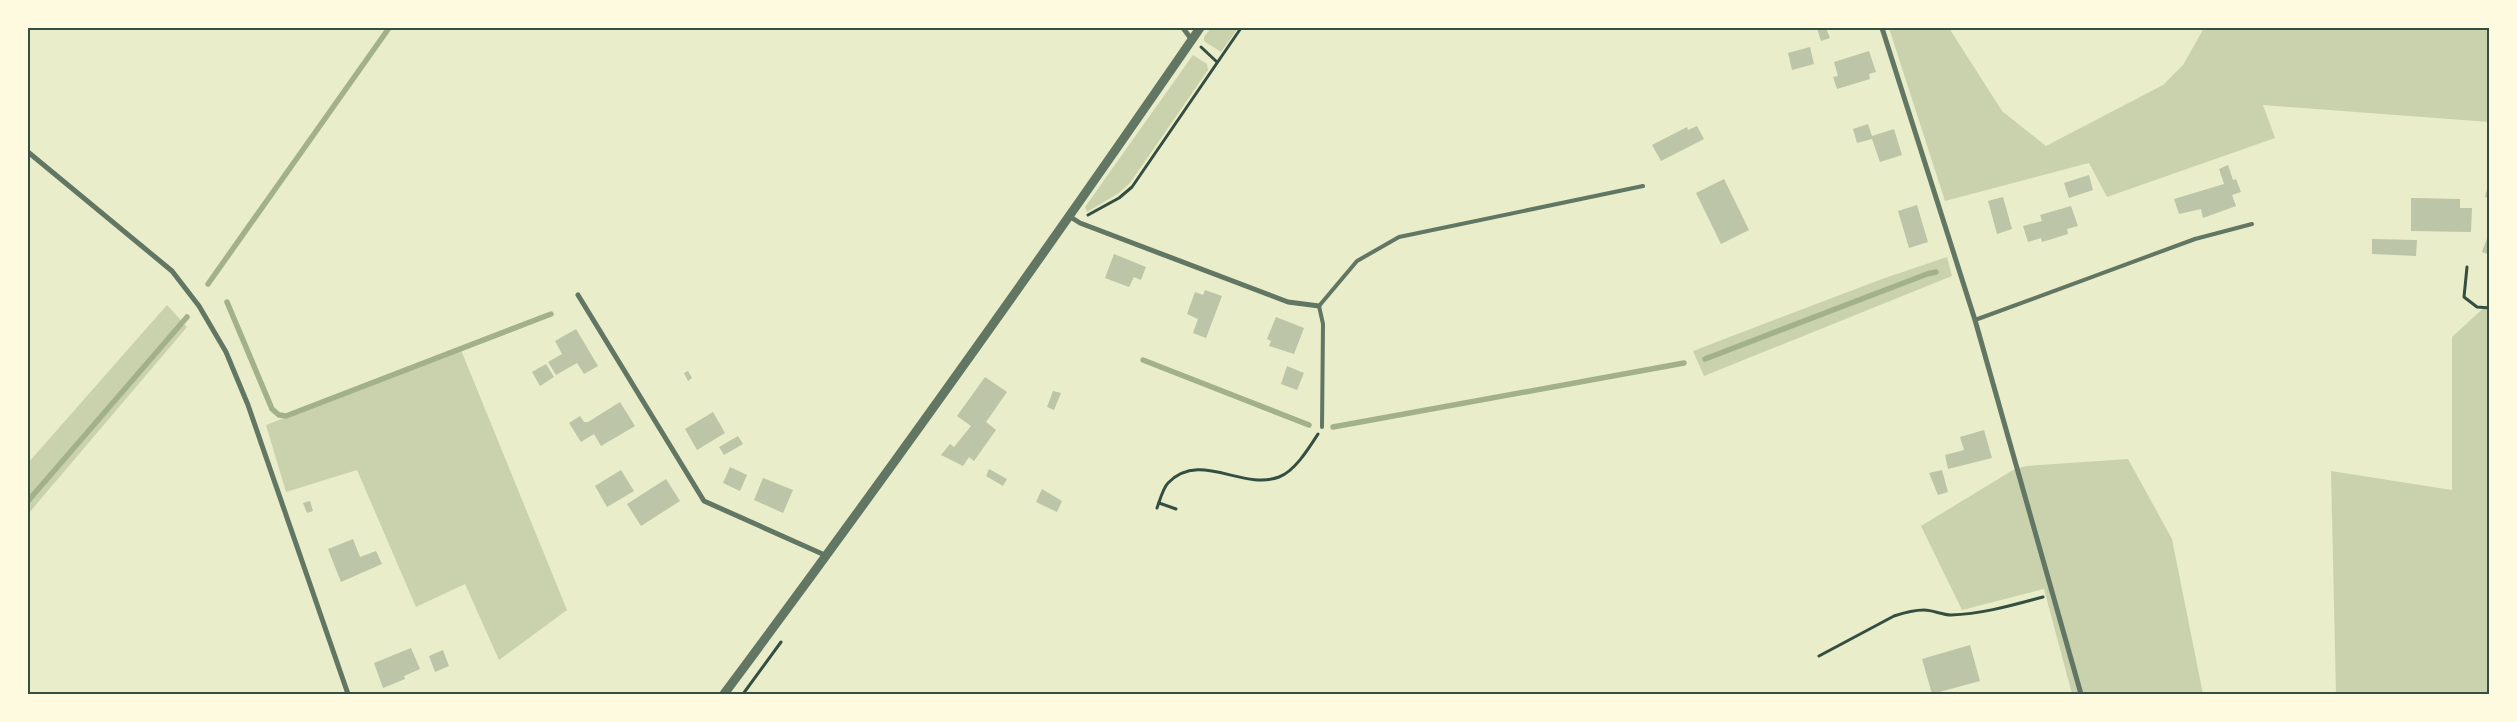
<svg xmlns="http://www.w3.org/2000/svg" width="2517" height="722" font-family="Quicksand,sans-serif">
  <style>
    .green { fill: #cad2ad }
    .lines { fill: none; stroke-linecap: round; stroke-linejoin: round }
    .stream { stroke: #a3b18a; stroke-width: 5.5 }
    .building { fill: #bcc5a7 }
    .path { stroke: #344e41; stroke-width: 3 }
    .service { stroke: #617663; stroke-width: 4 }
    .minor { stroke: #617663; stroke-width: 5 }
    .tertiary { stroke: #617663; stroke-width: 9 }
    .neatline { fill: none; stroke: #344e41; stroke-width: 2 }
  </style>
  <rect width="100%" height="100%" fill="#e9edc9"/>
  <g class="green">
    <polygon points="1211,28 1238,28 1221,52 1204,41 1204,37"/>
    <polygon points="1889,28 1949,28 2002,111 2046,146 2163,85 2183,65 2204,28 2489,28 2489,122 2263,105 2275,138 2107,197 2089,163 1945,201"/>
    <polygon points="1193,55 1207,64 1208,70 1130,183 1119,193 1087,212 1085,207"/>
    <polygon points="1947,257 1952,276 1704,376 1693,351 1882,279"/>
    <polygon points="2489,303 2489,694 2336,694 2331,471 2452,490 2452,337"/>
    <polygon points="167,305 187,327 28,514 28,463"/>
    <polygon points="461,350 567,610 499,660 465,584 416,607 357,470 286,492 266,425"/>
    <polygon points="2128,459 2172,539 2203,694 2072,694 2044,589 1962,610 1921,526 2013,470 2026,466"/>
  </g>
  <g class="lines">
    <g class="stream">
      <polyline points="208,284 389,28"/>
      <polyline points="227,302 272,409 279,415 286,416 551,314"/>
      <polyline points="1705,359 1927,274 1936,272"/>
      <polyline points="1143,360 1309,425"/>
      <polyline points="1333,427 1684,363"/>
      <polyline points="28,501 187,317"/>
    </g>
  </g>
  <g class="building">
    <polygon points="1817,28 1826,28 1830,38 1821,41"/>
    <polygon points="1810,47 1814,64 1792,70 1788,53"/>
    <polygon points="1869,51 1876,72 1869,74 1870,79 1837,89 1833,77 1838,76 1834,62"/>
    <polygon points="1868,124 1872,136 1894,129 1902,155 1880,162 1872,139 1857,143 1853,129"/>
    <polygon points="1697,126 1704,139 1661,161 1652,145 1687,127 1688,130"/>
    <polygon points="2228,165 2233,180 2236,179 2241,192 2232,195 2236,206 2203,218 2201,209 2179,214 2174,199 2224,184 2219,169"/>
    <polygon points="2089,175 2093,190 2069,198 2064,183"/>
    <polygon points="1724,179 1749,230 1721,244 1696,193"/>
    <polygon points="2489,181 2490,181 2490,198 2485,197"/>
    <polygon points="2003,197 2012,229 1997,234 1988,201"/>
    <polygon points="2411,198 2460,199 2460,208 2472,208 2471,232 2411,231"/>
    <polygon points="1917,205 1928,242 1909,248 1898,211"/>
    <polygon points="2071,206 2078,226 2067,229 2068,234 2042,242 2041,238 2028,242 2023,226 2042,221 2040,215"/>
    <polygon points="2489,233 2490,233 2490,255 2482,252"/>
    <polygon points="2372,239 2417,240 2416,256 2372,254"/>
    <polygon points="1114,254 1146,267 1141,280 1134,277 1129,287 1105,278"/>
    <polygon points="1205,290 1222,296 1206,338 1193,333 1198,319 1187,314 1195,292 1203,295"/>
    <polygon points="1276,317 1304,328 1294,354 1269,346 1271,341 1267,339"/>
    <polygon points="576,329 598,366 584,374 577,363 556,375 548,362 562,354 555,341"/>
    <polygon points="546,364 554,377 540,386 532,372"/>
    <polygon points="1287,366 1304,373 1297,390 1281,384"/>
    <polygon points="688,371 692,378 688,381 684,373"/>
    <polygon points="985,377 1007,392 986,422 996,430 974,461 969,457 963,466 941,455 950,444 954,447 971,426 957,416"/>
    <polygon points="1053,391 1061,393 1054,410 1047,407"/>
    <polygon points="620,402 635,426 601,446 594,434 581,442 569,423 580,416 584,422 588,422"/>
    <polygon points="713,412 725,433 697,450 685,429"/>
    <polygon points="1984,430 1992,458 1948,469 1945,455 1964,450 1960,437"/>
    <polygon points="738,436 743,444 724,455 719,447"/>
    <polygon points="730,467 747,475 740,491 723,483"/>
    <polygon points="989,469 1007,479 1003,486 986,476"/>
    <polygon points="621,470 634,491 607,507 595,486"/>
    <polygon points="1942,470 1948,492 1938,495 1929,473"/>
    <polygon points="763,478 793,490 783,513 754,500"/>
    <polygon points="666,479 680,501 641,526 627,504"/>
    <polygon points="1042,489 1062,501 1057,512 1036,502"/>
    <polygon points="310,501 313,511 307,513 303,503"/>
    <polygon points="353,539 360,557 376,551 382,564 341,582 328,549"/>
    <polygon points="1970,645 1980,681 1932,694 1922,659"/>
    <polygon points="411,648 420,669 404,676 405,679 383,688 374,663"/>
    <polygon points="443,650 449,666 435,672 429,656"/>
  </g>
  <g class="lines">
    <g class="path">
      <polyline points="1201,47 1217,62"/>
      <polyline points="1088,215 1119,198 1132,187 1241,28"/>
      <polyline points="2467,267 2464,297 2477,307 2490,308"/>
      <polyline points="1159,503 1176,509"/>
      <path d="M1157,508C1160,500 1163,488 1168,483C1200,450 1242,491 1279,477C1295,471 1309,448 1318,434"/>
      <path d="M1819,656L1894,616C1903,613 1914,610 1924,610C1933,610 1942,615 1951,615C1983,614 2013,605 2043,597"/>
      <polyline points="743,694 781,642"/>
    </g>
    <g class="service">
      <polyline points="1975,320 2195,239 2252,224"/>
      <polyline points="1322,427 1323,324 1319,306 1357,261 1399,237 1643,186"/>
    </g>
    <g class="minor">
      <polyline points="1183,28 1192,40"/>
      <polyline points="1882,28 1975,320 2081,694"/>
      <polyline points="28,152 172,271 199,306 226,352 248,405 348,694"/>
      <polyline points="1069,216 1080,223 1288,302 1319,306"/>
      <polyline points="578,295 704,501 827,556"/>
    </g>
    <path class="tertiary" d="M724,694C887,475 1045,253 1200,28"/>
  </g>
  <rect width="2517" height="722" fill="none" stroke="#fefae0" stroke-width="58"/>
  <rect x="29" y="29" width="2459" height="664" class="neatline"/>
</svg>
